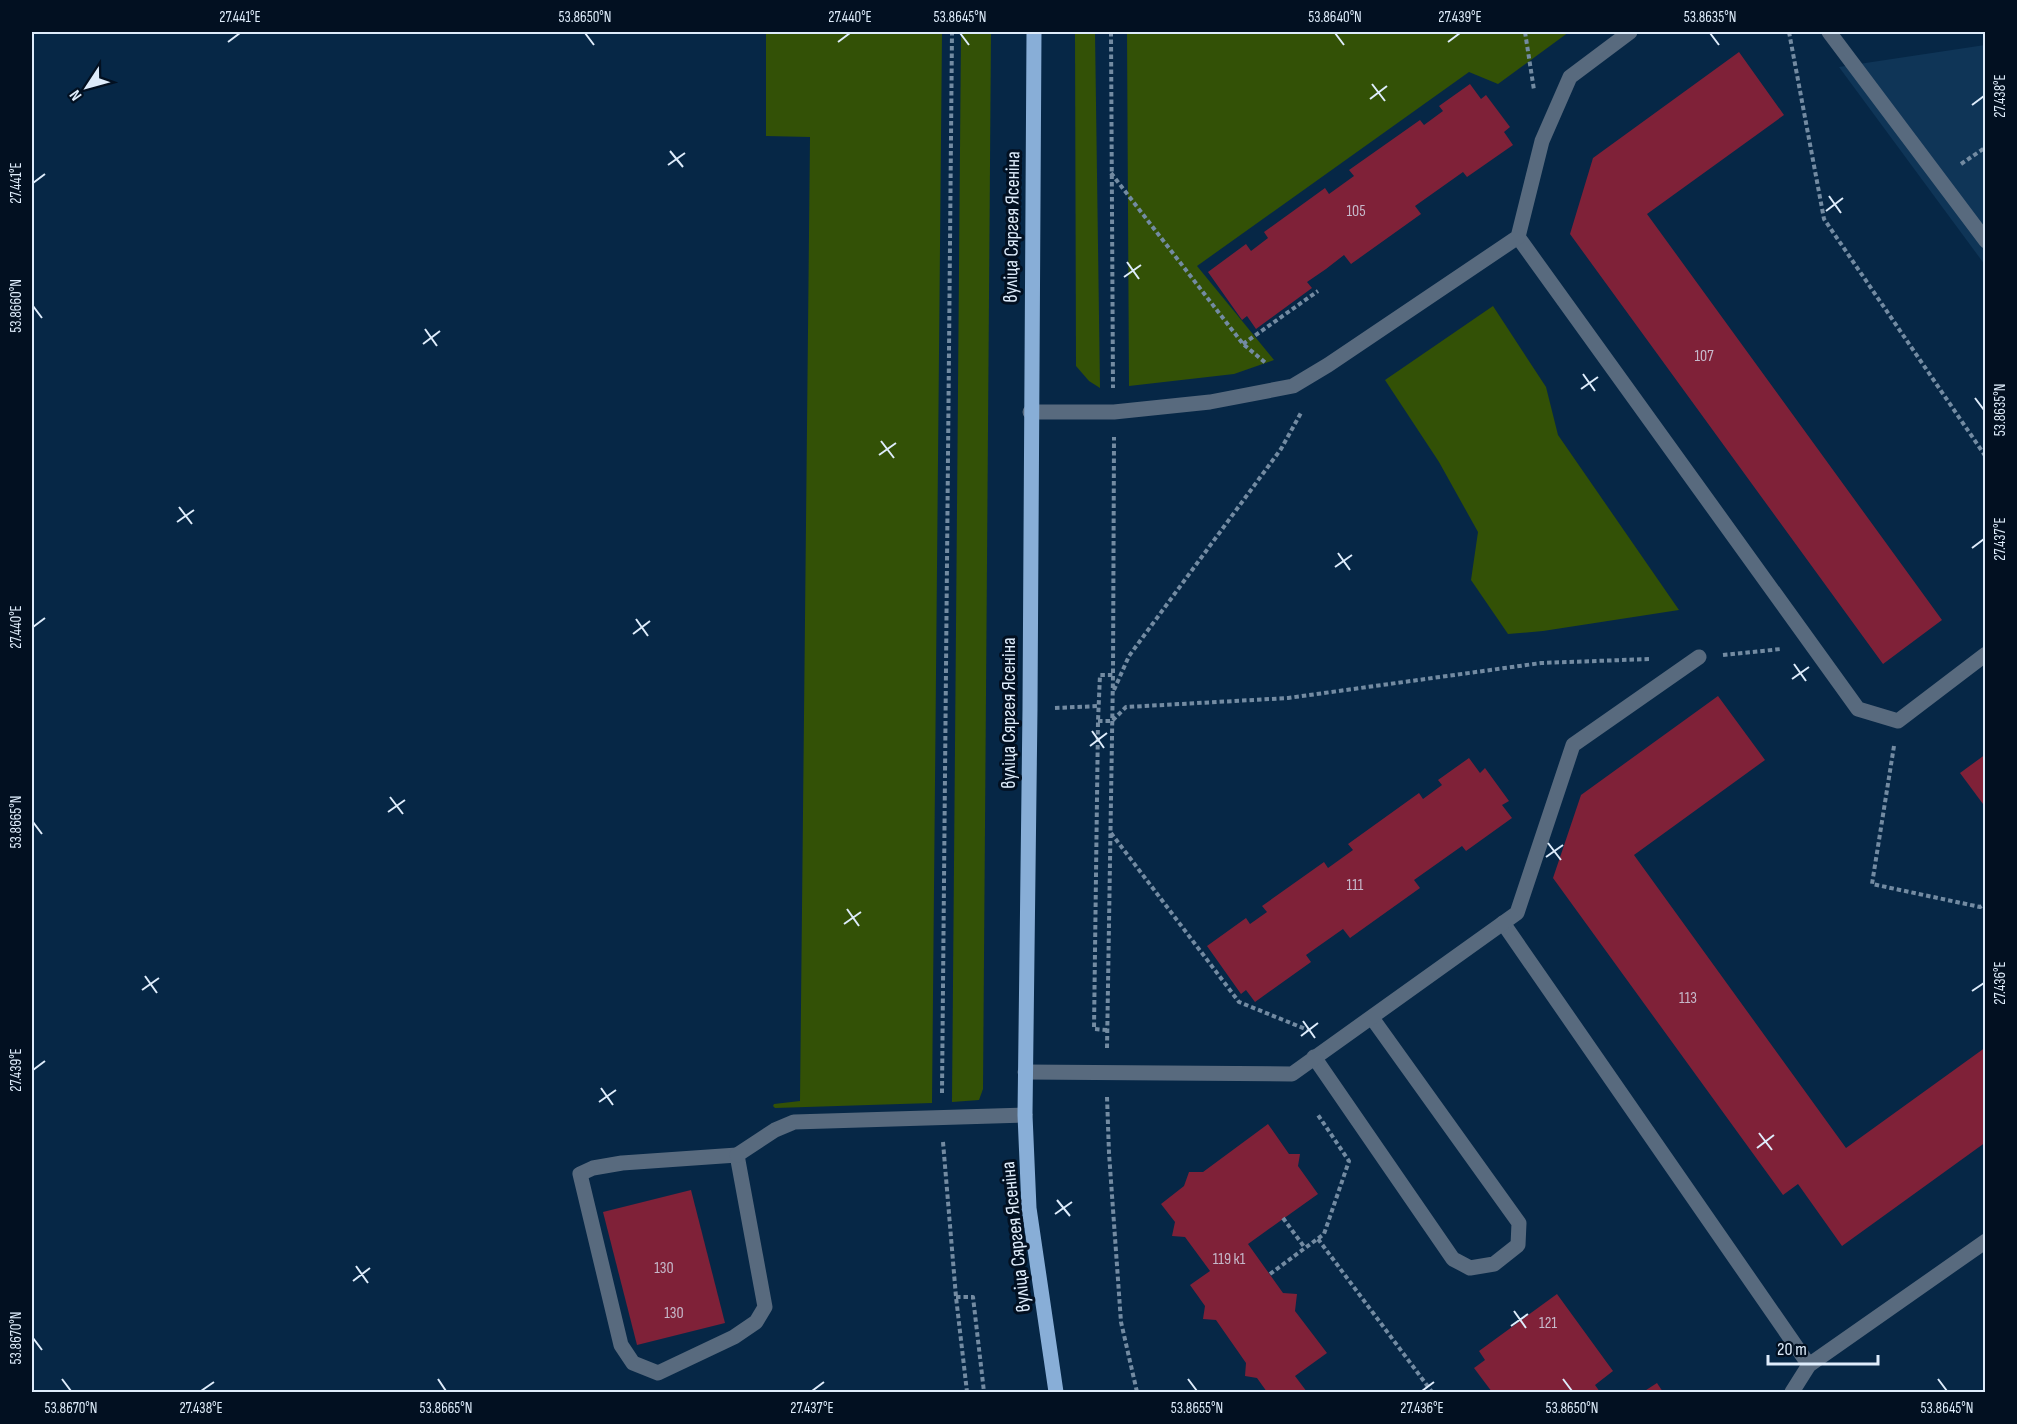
<svg xmlns="http://www.w3.org/2000/svg" width="2017" height="1424" font-family="'Sofia Sans Condensed',sans-serif">
  <style>
    .built { fill: #0f3557 }
    .green { fill: #335106 }
    .building { fill: #7f2138 }
    .lines { fill: none; stroke-linecap: round; stroke-linejoin: round }
    .path { stroke: #738ba2; stroke-width: 4; stroke-dasharray: 4.5 3; stroke-linecap: butt }
    .minor { stroke: #586a7e; stroke-width: 15 }
    .major { stroke: #88aed7; stroke-width: 15 }
    .ticks { fill: none; stroke: #deecfb; stroke-width: 2 }
    .labels { text-anchor: middle; stroke-width: 6; stroke-linejoin: round; paint-order: stroke }
    .number-label { font-size: 16px; fill: #c6b9ca }
    .street-label { font-size: 20px; fill: #deecfb; stroke: #021021 }
    .neatline { fill: none; stroke: #deecfb; stroke-width: 2 }
    .ticks-label { font-size: 15px; text-anchor: middle; fill: #deecfb }
  </style>
  <rect width="100%" height="100%" fill="#062746"/>
  <polygon class="built" points="1985,45 1985,265 1839,67"/>
  <g class="green">
    <polygon points="766,32 942,32 932,1103 775,1108 773,1106 774,1104 800,1101 810,137 766,136"/>
    <polygon points="961,32 991,32 983,1089 979,1100 952,1102"/>
    <polygon points="1075,32 1095,32 1100,388 1089,381 1076,366"/>
    <polygon points="1127,32 1569,32 1498,84 1469,72 1197,266 1274,360 1234,374 1129,386"/>
    <polygon points="1493,306 1546,387 1558,435 1679,610 1543,631 1508,634 1471,580 1478,532 1439,462 1385,380"/>
  </g>
  <g class="building">
    <polygon points="1739,52 1784,115 1647,214 1942,620 1883,664 1570,234 1593,158"/>
    <polygon points="1470,84 1481,99 1486,95 1510,127 1504,132 1513,145 1467,177 1463,172 1415,206 1421,214 1351,264 1344,255 1326,269 1307,282 1312,288 1256,329 1247,316 1242,320 1208,272 1246,244 1251,251 1268,238 1264,232 1325,188 1329,194 1354,176 1349,170 1420,120 1424,125 1443,111 1439,106"/>
    <polygon points="1718,696 1765,760 1634,855 1846,1148 1986,1047 1986,1142 1842,1246 1798,1184 1783,1195 1553,878 1581,795"/>
    <polygon points="1986,754 1986,808 1960,773"/>
    <polygon points="1469,758 1480,773 1485,768 1509,801 1502,805 1512,818 1466,851 1462,846 1414,880 1420,888 1350,938 1343,929 1306,955 1311,962 1255,1002 1246,990 1241,994 1207,946 1246,918 1250,924 1267,912 1262,906 1324,862 1328,868 1353,850 1348,844 1419,793 1423,799 1442,785 1438,780"/>
    <polygon points="1268,1124 1289,1154 1300,1154 1298,1166 1318,1194 1248,1244 1283,1293 1297,1294 1295,1311 1327,1353 1295,1376 1307,1392 1267,1392 1257,1378 1245,1376 1246,1363 1216,1320 1203,1319 1205,1306 1190,1285 1210,1271 1185,1237 1172,1236 1175,1222 1161,1204 1184,1186 1189,1172 1203,1172"/>
    <polygon points="691,1190 725,1323 637,1345 603,1212"/>
    <polygon points="1557,1294 1613,1371 1595,1385 1600,1392 1492,1392 1474,1368 1485,1360 1479,1351"/>
    <polygon points="1657,1383 1663,1392 1643,1392"/>
  </g>
  <g class="lines">
    <g class="path">
      <polyline points="1111,32 1113,388"/>
      <polyline points="1525,32 1534,90"/>
      <polyline points="1789,32 1824,219 1986,457"/>
      <polyline points="1961,164 1986,147"/>
      <polyline points="1111,173 1243,344 1267,364"/>
      <polyline points="1243,344 1318,291"/>
      <polyline points="1723,655 1781,649"/>
      <polyline points="1114,690 1129,656 1281,449 1302,411"/>
      <polyline points="1055,708 1099,706"/>
      <polyline points="1098,721 1112,721 1126,707 1288,698 1541,663 1650,659"/>
      <polyline points="1894,746 1872,884 1980,907 1986,903"/>
      <polyline points="1111,833 1239,1002 1308,1030"/>
      <polyline points="1107,1030 1094,1029 1098,721 1100,675 1113,675"/>
      <polyline points="1107,1048 1113,675 1114,437"/>
      <polyline points="942,1093 952,32"/>
      <polyline points="1107,1097 1109,1153 1121,1322 1137,1392"/>
      <polyline points="943,1142 956,1297 967,1392"/>
      <polyline points="1283,1218 1305,1248"/>
      <polyline points="1318,1239 1432,1392"/>
      <polyline points="1270,1274 1324,1234 1349,1161 1318,1115"/>
      <polyline points="956,1297 973,1297 984,1392"/>
    </g>
    <g class="minor">
      <polyline points="1829,32 1986,241"/>
      <polyline points="1518,237 1858,709 1898,721 1986,654"/>
      <polyline points="1030,412 1114,412 1210,402 1293,386 1328,365 1518,237 1542,141 1570,77 1630,32"/>
      <polyline points="1503,923 1809,1365"/>
      <polyline points="1314,1057 1453,1259 1470,1268 1494,1264 1518,1245 1519,1223 1372,1018"/>
      <polyline points="1025,1072 1292,1074 1517,913 1573,745 1699,657"/>
      <polygon points="737,1155 765,1307 756,1322 734,1337 658,1373 633,1363 621,1345 580,1174 593,1168 622,1163"/>
      <polyline points="737,1155 775,1130 794,1122 1025,1115"/>
      <polyline points="1792,1392 1809,1365 1986,1241"/>
    </g>
    <polyline class="major" points="1034,32 1030,709 1025,1115 1029,1208 1056,1392"/>
  </g>
  <path class="ticks" d="M585,33L594,45M960,33L969,45M1335,33L1344,45M1710,33L1719,45M228,42L240,33M838,42L850,33M1448,42L1460,33M1372,84L1385,101M1370,99L1387,86M1972,105L1984,96M670,151L683,167M668,165L685,153M33,183L45,174M1829,196L1841,213M1826,211L1843,198M1127,262L1139,279M1124,277L1141,265M33,306L42,318M425,329L437,346M423,344L440,331M1583,374L1595,391M1581,389L1598,377M1975,398L1984,410M881,441L894,458M879,455L896,443M179,507L192,524M177,522L194,510M1972,548L1984,539M1338,553L1350,570M1335,567L1352,555M636,619L648,636M33,627L45,618M633,634L650,621M1794,664L1806,681M1792,679L1809,667M1092,731L1104,748M1090,746L1107,733M390,797L403,814M388,812L405,800M33,822L42,834M1548,843L1561,860M1546,857L1563,845M847,909L859,926M844,924L861,912M145,976L157,993M142,990L159,978M1972,991L1984,983M1303,1021L1315,1038M1301,1036L1318,1023M33,1070L45,1061M601,1088L613,1105M599,1102L616,1090M1759,1133L1772,1150M1757,1148L1774,1135M1057,1200L1070,1216M1055,1214L1072,1202M356,1266L368,1283M353,1281L370,1268M1514,1311L1526,1328M1511,1326L1528,1314M33,1338L42,1350M62,1379L71,1391M438,1379L446,1391M1188,1379L1197,1391M1563,1379L1572,1391M1938,1379L1947,1391M201,1391L214,1382M812,1391L824,1382M1422,1391L1434,1382"/>
  <g class="labels">
    <g class="number-label">
      <text x="1356" y="216">105</text>
      <text x="1704" y="361">107</text>
      <text x="1355" y="890">111</text>
      <text x="1688" y="1003">113</text>
      <text x="1229" y="1264">119 к1</text>
      <text x="664" y="1273">130</text>
      <text x="674" y="1318">130</text>
      <text x="1548" y="1328">121</text>
    </g>
    <g class="street-label">
      <text transform="translate(1011 227) rotate(-89)" y="7">вуліца Сяргея Ясеніна</text>
      <text transform="translate(1008 713) rotate(-90)" y="7">вуліца Сяргея Ясеніна</text>
      <text transform="translate(1015 1237) rotate(-96)" y="7">вуліца Сяргея Ясеніна</text>
    </g>
  </g>
  <rect width="2017" height="1424" fill="none" stroke="#021021" stroke-width="66"/>
  <g transform="translate(87 87) rotate(234)" stroke="#021021" stroke-width="4.5" paint-order="stroke">
  <path d="M0-4.5L10 22L0 15L-10 22Z" fill="#deecfb"/>
  <text y="-9" font-size="16" font-weight="bold" text-anchor="middle" fill="#deecfb">N</text>
  </g>
  <path d="M1768 1355v9h110v-9" fill="none" stroke="#deecfb" stroke-width="3"/>
  <text x="1777" y="1355" font-size="18" fill="#deecfb" stroke="#021021" stroke-width="4.5" paint-order="stroke">20 m</text>
  <rect x="33" y="33" width="1951" height="1358" class="neatline"/>
  <g class="ticks-label">
    <text x="240" y="22">27.441°E</text>
    <text x="585" y="22">53.8650°N</text>
    <text x="850" y="22">27.440°E</text>
    <text x="960" y="22">53.8645°N</text>
    <text x="1335" y="22">53.8640°N</text>
    <text x="1460" y="22">27.439°E</text>
    <text x="1710" y="22">53.8635°N</text>
    <text transform="translate(2000 96) rotate(-90)" y="5">27.438°E</text>
    <text transform="translate(16 183) rotate(-90)" y="5">27.441°E</text>
    <text transform="translate(16 306) rotate(-90)" y="5">53.8660°N</text>
    <text transform="translate(2000 410) rotate(-90)" y="5">53.8635°N</text>
    <text transform="translate(2000 539) rotate(-90)" y="5">27.437°E</text>
    <text transform="translate(16 627) rotate(-90)" y="5">27.440°E</text>
    <text transform="translate(16 822) rotate(-90)" y="5">53.8665°N</text>
    <text transform="translate(2000 983) rotate(-90)" y="5">27.436°E</text>
    <text transform="translate(16 1070) rotate(-90)" y="5">27.439°E</text>
    <text transform="translate(16 1338) rotate(-90)" y="5">53.8670°N</text>
    <text x="71" y="1413">53.8670°N</text>
    <text x="201" y="1413">27.438°E</text>
    <text x="446" y="1413">53.8665°N</text>
    <text x="812" y="1413">27.437°E</text>
    <text x="1197" y="1413">53.8655°N</text>
    <text x="1422" y="1413">27.436°E</text>
    <text x="1572" y="1413">53.8650°N</text>
    <text x="1947" y="1413">53.8645°N</text>
  </g>
</svg>
